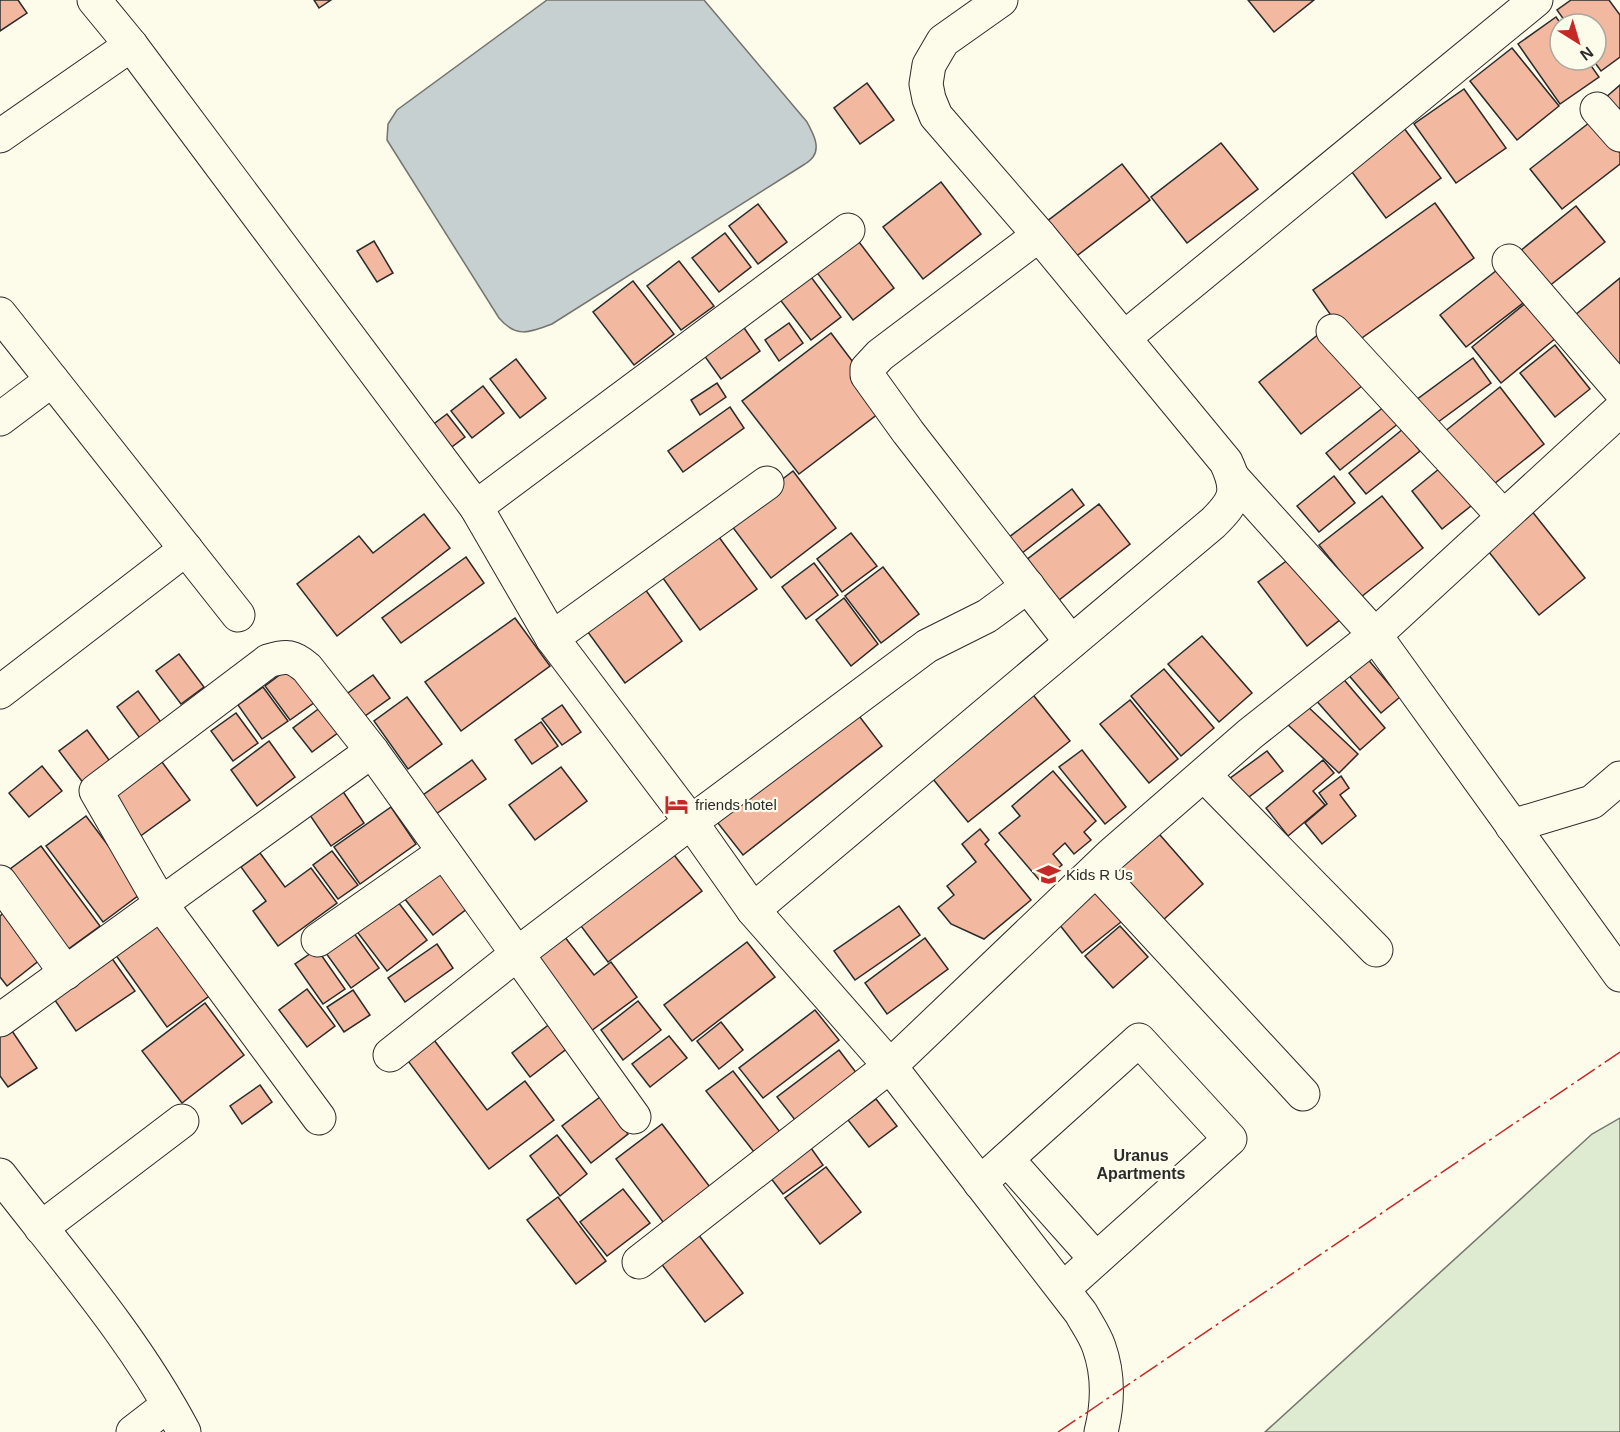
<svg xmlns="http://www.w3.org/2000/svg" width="1620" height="1432" font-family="Arial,sans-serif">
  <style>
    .green { fill: #deebd1; stroke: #74746e; stroke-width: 1.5 }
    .water { fill: #c7d0d0; stroke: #74746e; stroke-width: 1.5 }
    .building { fill: #f2b8a0; stroke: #2b2b2b; stroke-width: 1.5 }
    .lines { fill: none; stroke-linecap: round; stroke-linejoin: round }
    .minor-casing { stroke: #2b2b2b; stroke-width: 35 }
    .minor { stroke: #fdfbea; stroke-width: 33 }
    .power { stroke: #c62828; stroke-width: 1.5; stroke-dasharray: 21 4.5 3 4.5; stroke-linecap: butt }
    .labels { text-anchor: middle; stroke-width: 4.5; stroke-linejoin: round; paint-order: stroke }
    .poi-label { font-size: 15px; fill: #2b2b2b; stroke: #fdfbea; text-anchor: start }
    .neighbourhood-label { font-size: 16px; font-weight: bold; fill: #2b2b2b; stroke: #fdfbea }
  </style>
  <rect width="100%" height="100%" fill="#fdfbea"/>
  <polygon class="green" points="1620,1118 1620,1432 1265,1432 1592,1134"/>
  <path class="water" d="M547,0H704L807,122C812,132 821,146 813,157C811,160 808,162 805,164L552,324C529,333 516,338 499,318L387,140L388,124L397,110Z"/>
  <g class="building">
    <polygon points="0,0 18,0 27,13 0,31"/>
    <polygon points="314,0 331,0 319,8"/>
    <polygon points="1248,0 1314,0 1274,32"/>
    <polygon points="1571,0 1609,0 1620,15 1620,57 1601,71 1593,60 1596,60 1596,24 1567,24 1557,10"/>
    <polygon points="1556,17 1561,24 1560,24 1560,60 1587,60 1599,77 1560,104 1518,44"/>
    <polygon points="1512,48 1559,106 1517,140 1470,81"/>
    <polygon points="867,83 894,120 860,144 834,108"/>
    <polygon points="1620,85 1620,115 1605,98"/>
    <polygon points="1464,89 1506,148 1456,183 1414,124"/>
    <polygon points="1594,119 1620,153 1620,164 1562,209 1530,169"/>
    <polygon points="1401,124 1441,178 1386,218 1346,164"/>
    <polygon points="1221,143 1258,189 1187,243 1151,197"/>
    <polygon points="1122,164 1150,200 1074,258 1046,222"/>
    <polygon points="941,182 981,234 923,279 883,227"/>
    <polygon points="1435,203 1474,258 1352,345 1313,290"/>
    <polygon points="758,204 787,242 758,264 729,226"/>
    <polygon points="1576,206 1605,242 1548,287 1520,251"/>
    <polygon points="725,233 751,267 719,292 692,258"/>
    <polygon points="856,238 894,288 853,320 815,270"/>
    <polygon points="374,241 393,273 377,282 357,251"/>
    <polygon points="679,261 714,306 681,330 647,286"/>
    <polygon points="1497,270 1523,303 1466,347 1440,315"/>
    <polygon points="808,273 841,317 811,340 778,297"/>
    <polygon points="1620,278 1620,369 1575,315"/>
    <polygon points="633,281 674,334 634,365 593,312"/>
    <polygon points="1527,302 1556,338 1501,383 1472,347"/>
    <polygon points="740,322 760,351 721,379 701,351"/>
    <polygon points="789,323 803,343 779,361 765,340"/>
    <polygon points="831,333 887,407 799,474 742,401"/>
    <polygon points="1320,333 1362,386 1301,434 1259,382"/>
    <polygon points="1555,345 1590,389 1555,417 1520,373"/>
    <polygon points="1473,358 1491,383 1430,428 1412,403"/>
    <polygon points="516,359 546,398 520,418 490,379"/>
    <polygon points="717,383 726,397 700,415 691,400"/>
    <polygon points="483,386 504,413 472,438 451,411"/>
    <polygon points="1500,387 1544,444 1489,488 1444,432"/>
    <polygon points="1385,406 1399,423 1340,470 1326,453"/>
    <polygon points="730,407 744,428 683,472 668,451"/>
    <polygon points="447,414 465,437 441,455 423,432"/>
    <polygon points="1403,429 1420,451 1366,494 1349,473"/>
    <polygon points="1445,464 1476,502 1442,529 1412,491"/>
    <polygon points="793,471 836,528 771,578 728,521"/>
    <polygon points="1334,476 1355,503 1319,532 1297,506"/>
    <polygon points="1072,489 1084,505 1017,557 1004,541"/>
    <polygon points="1382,496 1423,548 1361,597 1319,545"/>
    <polygon points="1099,504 1130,544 1049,608 1017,567"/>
    <polygon points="1527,505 1585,578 1539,615 1481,542"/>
    <polygon points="424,514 450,548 337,636 297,584 359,536 373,553"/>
    <polygon points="716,533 757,589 700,630 660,574"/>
    <polygon points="851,533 877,566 842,592 817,559"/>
    <polygon points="1293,556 1341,619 1307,646 1258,582"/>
    <polygon points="466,557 484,583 401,643 382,618"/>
    <polygon points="814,563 838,595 806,619 782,587"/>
    <polygon points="883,567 919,614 881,643 845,596"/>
    <polygon points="640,582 682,641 625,683 582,624"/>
    <polygon points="844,598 878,644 851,666 816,620"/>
    <polygon points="515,618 550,666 461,731 425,682"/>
    <polygon points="1202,636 1252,693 1219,722 1168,664"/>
    <polygon points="1359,649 1400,697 1381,713 1340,665"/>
    <polygon points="179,654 204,687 181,704 156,671"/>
    <polygon points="297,662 322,697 290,720 265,686"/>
    <polygon points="1164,669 1214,728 1181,756 1131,696"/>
    <polygon points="373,675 390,698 358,721 341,698"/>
    <polygon points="1340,675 1385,728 1360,750 1314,698"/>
    <polygon points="1026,686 1070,741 968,822 924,768"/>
    <polygon points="263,687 288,721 262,739 238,705"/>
    <polygon points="138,691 163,725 142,741 117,707"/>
    <polygon points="407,697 442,744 408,769 374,721"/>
    <polygon points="1130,700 1178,759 1149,783 1100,724"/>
    <polygon points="850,704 882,746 743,855 710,813"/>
    <polygon points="1305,704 1358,754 1339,773 1287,724"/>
    <polygon points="562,705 581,732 562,745 542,719"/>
    <polygon points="321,707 339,732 312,752 293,728"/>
    <polygon points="236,713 258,743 233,761 211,731"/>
    <polygon points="541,722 558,746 532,764 515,740"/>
    <polygon points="87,730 112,764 84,784 59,751"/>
    <polygon points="269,741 295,777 257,806 231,770"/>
    <polygon points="1082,750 1126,807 1105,824 1059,767"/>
    <polygon points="1267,751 1283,771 1245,800 1229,779"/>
    <polygon points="472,760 486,779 436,814 423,795"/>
    <polygon points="1323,760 1334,773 1313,791 1325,805 1288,836 1266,808"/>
    <polygon points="162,762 190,800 135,840 107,802"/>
    <polygon points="42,766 62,791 29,817 9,793"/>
    <polygon points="561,767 587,801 535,840 509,805"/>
    <polygon points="1053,771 1096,821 1084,832 1091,840 1074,854 1065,843 1053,854 1062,865 1041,882 999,833 1020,816 1012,806"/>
    <polygon points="1341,776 1349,788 1340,795 1356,816 1322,844 1305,823 1327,804 1319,793"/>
    <polygon points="338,784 364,823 331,846 305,808"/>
    <polygon points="391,807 416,844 360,884 334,847"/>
    <polygon points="86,816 143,892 103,922 46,846"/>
    <polygon points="1153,827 1203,884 1162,921 1111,864"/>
    <polygon points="980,829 989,840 985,844 1031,900 984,939 951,924 938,908 954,895 947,886 976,862 962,844"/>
    <polygon points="41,846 100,926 60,955 2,875"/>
    <polygon points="332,851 358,885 338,899 313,865"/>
    <polygon points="671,851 702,891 608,962 578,922"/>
    <polygon points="260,853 285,887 311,868 337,903 278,946 253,911 266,901 241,867"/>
    <polygon points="435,867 468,908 433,935 401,894"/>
    <polygon points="1099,884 1126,918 1082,953 1055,919"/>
    <polygon points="395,898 427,940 387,971 355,929"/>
    <polygon points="899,906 920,935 855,980 834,951"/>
    <polygon points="10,908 46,955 7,986 0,977 0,916"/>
    <polygon points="155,915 212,994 167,1027 110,947"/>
    <polygon points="1120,926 1148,957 1113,988 1085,956"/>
    <polygon points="351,929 379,968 351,988 323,949"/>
    <polygon points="561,932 594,975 611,962 637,997 591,1031 532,954"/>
    <polygon points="925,938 948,969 887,1014 865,983"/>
    <polygon points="747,942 775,977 692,1041 664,1005"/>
    <polygon points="437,944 453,968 405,1002 388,978"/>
    <polygon points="317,949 345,989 323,1004 295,964"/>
    <polygon points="106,950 135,991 76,1031 48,990"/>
    <polygon points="307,989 335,1026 307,1047 279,1010"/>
    <polygon points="353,990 370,1015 344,1032 327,1007"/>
    <polygon points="638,1001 661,1030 623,1060 601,1030"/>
    <polygon points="205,1003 244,1055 182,1103 142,1051"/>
    <polygon points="815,1010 839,1040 763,1098 739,1068"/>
    <polygon points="6,1022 37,1068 8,1087 0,1076 0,1026"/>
    <polygon points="721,1022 743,1050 719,1069 697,1041"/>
    <polygon points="551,1023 569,1047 530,1077 512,1053"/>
    <polygon points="431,1036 487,1110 525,1081 554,1120 489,1169 405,1057"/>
    <polygon points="669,1036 687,1058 650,1087 632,1064"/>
    <polygon points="839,1050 864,1083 803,1130 777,1097"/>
    <polygon points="733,1071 780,1132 754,1152 706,1091"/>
    <polygon points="260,1085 272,1102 242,1124 230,1106"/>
    <polygon points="600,1097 628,1134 591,1163 562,1126"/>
    <polygon points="876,1099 897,1126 869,1147 848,1120"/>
    <polygon points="662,1124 713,1191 666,1226 616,1159"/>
    <polygon points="557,1135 587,1174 560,1196 530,1156"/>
    <polygon points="804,1138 823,1165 783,1194 763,1168"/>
    <polygon points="826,1167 861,1212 820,1244 785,1198"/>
    <polygon points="623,1189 650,1223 607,1256 580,1222"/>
    <polygon points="558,1197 606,1261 576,1284 527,1220"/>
    <polygon points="691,1225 743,1293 705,1322 654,1254"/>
  </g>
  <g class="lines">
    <defs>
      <g id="minor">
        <path d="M94,0L131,45L476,507L552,638L691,822L753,910L890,1066L1081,1313C1087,1324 1095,1335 1099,1347C1109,1375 1108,1404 1101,1432"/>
        <polyline points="1597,109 1620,135"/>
        <polyline points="0,136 131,45"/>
        <polyline points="1039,235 880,355 867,369 867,375 908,432 1071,642"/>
        <polyline points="1509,261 1620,390"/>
        <polyline points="0,314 238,615"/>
        <polyline points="1333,331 1503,516"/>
        <polyline points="1124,338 1536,0"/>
        <polyline points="0,419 52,380"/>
        <polyline points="1234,479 1375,635 1620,975"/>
        <polyline points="476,507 848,230"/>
        <polyline points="552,638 767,483"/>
        <polyline points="0,692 186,549"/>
        <polyline points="1204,775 1376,950"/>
        <polyline points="1512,826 1592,802 1620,778"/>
        <polyline points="1096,870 1303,1094"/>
        <polyline points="0,882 66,973"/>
        <path d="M753,910L1213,523C1235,501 1240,492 1226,462L1039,235L936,116L929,99L926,84L929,65L943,41L1001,0"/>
        <polyline points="318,940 444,852"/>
        <polyline points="0,1020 372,751"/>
        <polyline points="390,1055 517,954 691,822 927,646 987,616 1028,586"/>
        <path d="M319,1118L161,904L96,791L268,661C287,655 293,656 307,668L372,751L634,1117"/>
        <polyline points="1007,1159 1096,1259"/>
        <path d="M0,1175C64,1258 135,1339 184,1432"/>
        <polyline points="980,1183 1139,1040 1230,1139 1063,1289"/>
        <polyline points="41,1228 182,1121"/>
        <polyline points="639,1262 890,1066 1112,854 1250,734 1375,635 1620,410"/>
        <polyline points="133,1432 168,1405"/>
      </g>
    </defs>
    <use href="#minor" class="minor-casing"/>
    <use href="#minor" class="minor"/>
    <polyline class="power" points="1058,1432 1620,1052"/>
  </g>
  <defs>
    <symbol id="hotel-bare" viewBox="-9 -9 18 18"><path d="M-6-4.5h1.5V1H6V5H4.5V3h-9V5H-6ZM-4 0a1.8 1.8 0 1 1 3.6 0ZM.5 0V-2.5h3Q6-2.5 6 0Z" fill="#c62828" stroke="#fdfbea" stroke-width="2.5" paint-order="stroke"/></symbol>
    <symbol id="school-bare" viewBox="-9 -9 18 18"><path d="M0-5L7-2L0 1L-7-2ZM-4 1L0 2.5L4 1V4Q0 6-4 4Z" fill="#c62828" stroke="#fdfbea" stroke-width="2.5" paint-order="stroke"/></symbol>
  </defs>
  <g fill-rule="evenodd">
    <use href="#hotel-bare" x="660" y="788" width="33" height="33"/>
    <use href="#school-bare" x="1032" y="858" width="33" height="33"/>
  </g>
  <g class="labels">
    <g class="poi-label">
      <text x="695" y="810">friends hotel</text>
      <text x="1066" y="880">Kids R Us</text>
    </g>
    <g class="neighbourhood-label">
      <text x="1141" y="1161">Uranus<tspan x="1141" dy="18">Apartments</tspan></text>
    </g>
  </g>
  <g transform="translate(1578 42) rotate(143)"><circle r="28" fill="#fdfbea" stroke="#a9a89e" stroke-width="1.5"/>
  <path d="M0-4.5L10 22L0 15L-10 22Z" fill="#c62828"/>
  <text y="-9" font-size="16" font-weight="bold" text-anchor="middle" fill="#2b2b2b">N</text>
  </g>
</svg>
